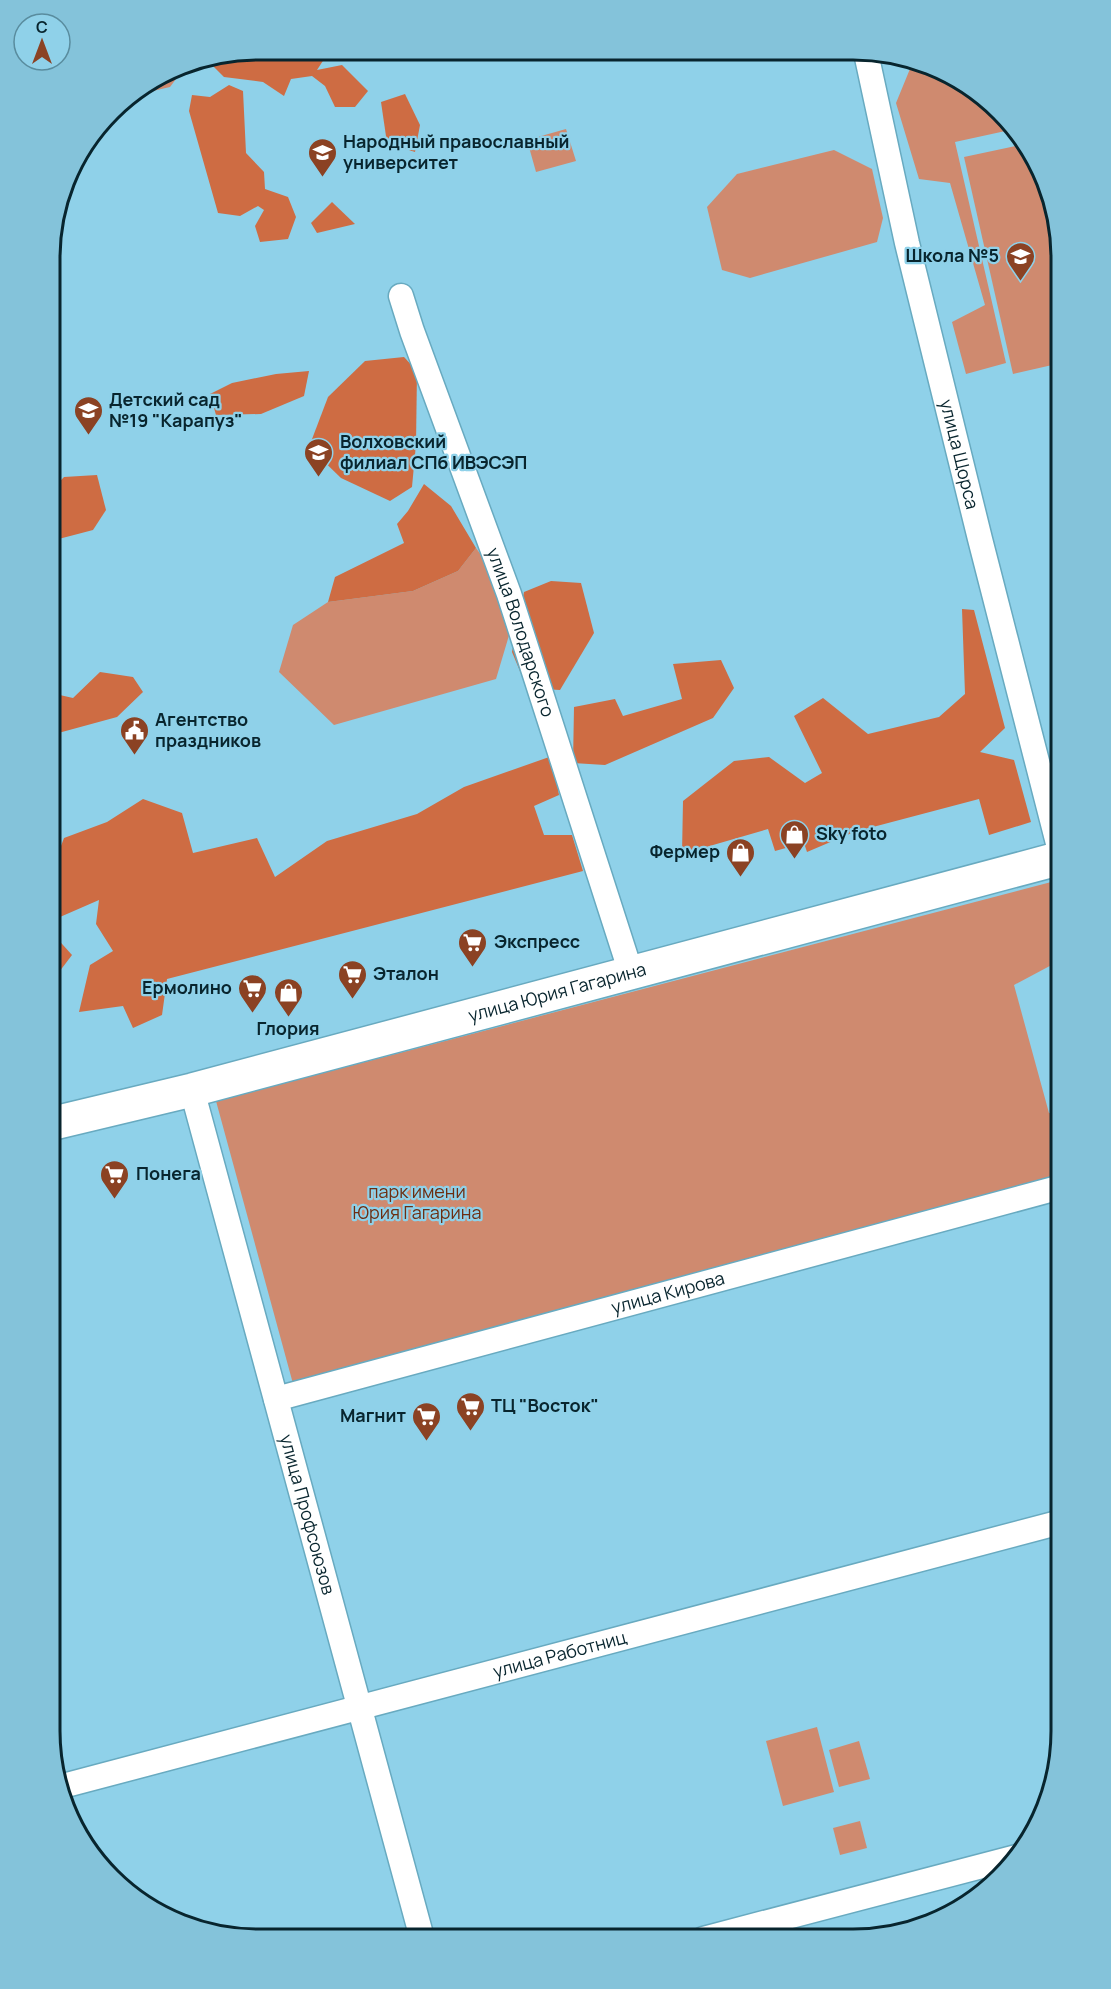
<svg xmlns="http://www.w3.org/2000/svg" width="1111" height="1989" font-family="Manrope,sans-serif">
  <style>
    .green { fill: #cf8a6f }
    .forest { fill: #ce6c43 }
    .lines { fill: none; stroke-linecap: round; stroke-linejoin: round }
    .street-casing { stroke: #68aac0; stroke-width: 27 }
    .secondary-casing { stroke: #68aac0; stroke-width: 36 }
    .street { stroke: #fff; stroke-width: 24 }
    .secondary { stroke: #fff; stroke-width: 33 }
    .labels { text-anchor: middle; stroke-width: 4.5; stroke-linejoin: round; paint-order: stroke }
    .poi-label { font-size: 18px; font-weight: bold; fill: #08252e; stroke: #8fd1e9; text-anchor: start }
    .street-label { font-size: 18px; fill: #08252e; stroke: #8fd1e9 }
    .park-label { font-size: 18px; fill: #6d2d10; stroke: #8fd1e9 }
    .rim { fill: none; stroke: #08252e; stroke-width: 3 }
  </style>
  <rect width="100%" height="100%" fill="#8fd1e9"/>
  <g class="green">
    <polygon points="188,63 170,87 127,97 179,65"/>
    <polygon points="912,64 990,101 1010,130 955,142 1006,363 966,374 952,322 985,305 950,183 919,179 896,103"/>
    <polygon points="566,129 576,161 536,172 527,140"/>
    <polygon points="1020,145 1050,191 1061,258 1061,363 1013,374 964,157"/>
    <polygon points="834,150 872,169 883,218 877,242 750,278 722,270 707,207 737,174"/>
    <polygon points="476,548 492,570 510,632 496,679 334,725 279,672 293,625 328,602 413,591 458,571"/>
    <polygon points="1055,881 1061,904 1061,960 1014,985 1049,1113 1061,1114 1061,1182 295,1391 216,1101"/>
    <polygon points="817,1727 834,1792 783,1806 766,1741"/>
    <polygon points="859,1741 870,1779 839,1787 829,1750"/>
    <polygon points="860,1821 867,1848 840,1855 833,1828"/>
  </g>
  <g class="forest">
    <polygon points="258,50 330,50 317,70 342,65 368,91 355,107 335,107 325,86 312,76 291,79 284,96 263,82 224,77 210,63 210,59"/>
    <polygon points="229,85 243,91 246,153 264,172 265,189 288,197 296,217 288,239 260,242 255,226 264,210 258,206 240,216 218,213 189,111 192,95 210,97"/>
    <polygon points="405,94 420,125 415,152 387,143 381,102"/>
    <polygon points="332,202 355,224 317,233 311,223"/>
    <polygon points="404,357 417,371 416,444 412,487 390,501 341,478 309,447 328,397 365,361"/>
    <polygon points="309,371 304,396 261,414 216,415 210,394 232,383 276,374"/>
    <polygon points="97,475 106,510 93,530 51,541 51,491 64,477"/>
    <polygon points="424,484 451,506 476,548 458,571 413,591 328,602 335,577 404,543 397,524 408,511"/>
    <polygon points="551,581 581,583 594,633 560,690 527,688 512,652 524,592"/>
    <polygon points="962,609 974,610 1005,728 980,752 1014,760 1031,822 989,835 979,799 854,832 807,852 804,843 775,851 768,829 682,854 683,801 734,761 769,757 805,783 822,773 794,716 823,698 868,734 939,717 965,694"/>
    <polygon points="721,660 734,688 713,718 605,765 573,763 574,707 615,699 623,716 682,699 673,664"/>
    <polygon points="100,672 133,677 143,692 117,717 51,735 51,693 73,698"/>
    <polygon points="552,756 559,795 534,806 544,835 572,835 583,871 167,979 162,1015 133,1028 123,1006 79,1012 90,965 113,951 96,924 99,900 60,917 50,903 50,875 64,838 107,822 143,799 182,813 193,853 257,838 275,877 327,841 417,814 464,787"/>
    <polygon points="50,935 54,935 72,955 50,984"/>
  </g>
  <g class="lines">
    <defs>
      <g id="street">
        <path id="s1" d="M866,53L907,243L980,539L1061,855"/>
        <path id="s2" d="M401,296L412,331L509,594L631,973"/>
        <path id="s3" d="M192,1090L422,1938"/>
        <path id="s4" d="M276,1399L1061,1187"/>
        <path id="s5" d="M59,1787L1061,1522"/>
        <polyline points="703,1939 1020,1856"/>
      </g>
      <g id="secondary">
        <path id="s6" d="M50,1124L192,1090L1061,858"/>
      </g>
    </defs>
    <use href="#street" class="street-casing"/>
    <use href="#secondary" class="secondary-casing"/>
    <use href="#street" class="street"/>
    <use href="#secondary" class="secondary"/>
  </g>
  <defs>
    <symbol id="university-pin" viewBox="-11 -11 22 30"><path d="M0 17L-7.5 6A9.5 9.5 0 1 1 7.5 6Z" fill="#8b4223" stroke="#8fd1e9"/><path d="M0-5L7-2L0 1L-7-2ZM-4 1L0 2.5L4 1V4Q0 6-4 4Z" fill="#fff"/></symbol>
    <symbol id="school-pin" viewBox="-11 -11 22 30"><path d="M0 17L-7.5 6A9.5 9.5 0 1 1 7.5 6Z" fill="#8b4223" stroke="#8fd1e9"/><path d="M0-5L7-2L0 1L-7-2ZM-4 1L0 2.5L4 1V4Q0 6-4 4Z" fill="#fff"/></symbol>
    <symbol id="civic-pin" viewBox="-11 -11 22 30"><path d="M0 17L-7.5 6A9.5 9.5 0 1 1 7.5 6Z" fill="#8b4223" stroke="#8fd1e9"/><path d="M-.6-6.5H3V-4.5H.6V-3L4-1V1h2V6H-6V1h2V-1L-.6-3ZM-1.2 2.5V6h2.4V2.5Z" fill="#fff"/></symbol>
    <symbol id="shop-pin" viewBox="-11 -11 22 30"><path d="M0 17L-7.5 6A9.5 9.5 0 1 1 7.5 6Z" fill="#8b4223" stroke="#8fd1e9"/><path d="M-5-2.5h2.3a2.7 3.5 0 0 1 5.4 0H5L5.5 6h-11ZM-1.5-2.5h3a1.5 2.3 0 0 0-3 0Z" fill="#fff"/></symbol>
    <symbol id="supermarket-pin" viewBox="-11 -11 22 30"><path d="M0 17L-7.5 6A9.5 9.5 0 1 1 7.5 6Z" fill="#8b4223" stroke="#8fd1e9"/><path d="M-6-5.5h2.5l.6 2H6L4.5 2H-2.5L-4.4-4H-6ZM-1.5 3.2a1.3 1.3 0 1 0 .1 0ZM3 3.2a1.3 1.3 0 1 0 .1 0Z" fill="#fff"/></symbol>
  </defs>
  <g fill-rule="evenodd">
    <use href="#university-pin" x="306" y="136" width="33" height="45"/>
    <use href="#school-pin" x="1004" y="240" width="33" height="45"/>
    <use href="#school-pin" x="72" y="394" width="33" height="45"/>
    <use href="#university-pin" x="302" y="436" width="33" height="45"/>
    <use href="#civic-pin" x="118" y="714" width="33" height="45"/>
    <use href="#shop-pin" x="778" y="818" width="33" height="45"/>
    <use href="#shop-pin" x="724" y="836" width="33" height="45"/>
    <use href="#supermarket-pin" x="456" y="926" width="33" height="45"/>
    <use href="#supermarket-pin" x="336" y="958" width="33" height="45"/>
    <use href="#supermarket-pin" x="236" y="972" width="33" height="45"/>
    <use href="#shop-pin" x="272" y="976" width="33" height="45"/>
    <use href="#supermarket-pin" x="98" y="1158" width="33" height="45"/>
    <use href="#supermarket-pin" x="454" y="1390" width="33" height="45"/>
    <use href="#supermarket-pin" x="410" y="1400" width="33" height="45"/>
  </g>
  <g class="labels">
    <g class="poi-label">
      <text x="343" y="148">Народный православный<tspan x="343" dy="21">университет</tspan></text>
      <text x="999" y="262" text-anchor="end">Школа №5</text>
      <text x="109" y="406">Детский сад<tspan x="109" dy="21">№19 "Карапуз"</tspan></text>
      <text x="340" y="448">Волховский<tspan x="340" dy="21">филиал СПб ИВЭСЭП</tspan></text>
      <text x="155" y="726">Агентство<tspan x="155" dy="21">праздников</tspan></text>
      <text x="816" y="840">Sky foto</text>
      <text x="720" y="858" text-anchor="end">Фермер</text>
      <text x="494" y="948">Экспресс</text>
      <text x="373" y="980">Эталон</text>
      <text x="232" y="994" text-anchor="end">Ермолино</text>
      <text x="288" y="1035" text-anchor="middle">Глория</text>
      <text x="136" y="1180">Понега</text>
      <text x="491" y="1412">ТЦ "Восток"</text>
      <text x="406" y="1422" text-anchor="end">Магнит</text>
    </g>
    <g class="street-label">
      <text dy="6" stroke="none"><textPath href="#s1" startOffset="412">улица Щорса</textPath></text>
      <text dy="6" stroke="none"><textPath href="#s2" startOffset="357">улица Володарского</textPath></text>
      <text dy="6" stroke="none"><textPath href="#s6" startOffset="524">улица Юрия Гагарина</textPath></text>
      <text dy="6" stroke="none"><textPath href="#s4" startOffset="406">улица Кирова</textPath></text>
      <text dy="6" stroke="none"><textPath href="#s3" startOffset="440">улица Профсоюзов</textPath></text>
      <text dy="6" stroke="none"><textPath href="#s5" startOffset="518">улица Работниц</textPath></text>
    </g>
    <g class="park-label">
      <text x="417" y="1198">парк имени<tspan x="417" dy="21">Юрия Гагарина</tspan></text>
    </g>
  </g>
  <path d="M0 0H1111V1989H0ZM258 60H853A198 198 0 0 1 1051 258V1731A198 198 0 0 1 853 1929H258A198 198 0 0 1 60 1731V258A198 198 0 0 1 258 60Z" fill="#84c3da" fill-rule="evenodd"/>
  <path class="rim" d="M258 60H853A198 198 0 0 1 1051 258V1731A198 198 0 0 1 853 1929H258A198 198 0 0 1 60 1731V258A198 198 0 0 1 258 60Z"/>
  <g transform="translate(42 42)"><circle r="28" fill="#8fd1e9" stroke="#598c9e" stroke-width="1.5"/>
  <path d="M0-4.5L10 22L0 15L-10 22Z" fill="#8b4223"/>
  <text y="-9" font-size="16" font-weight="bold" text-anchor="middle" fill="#08252e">С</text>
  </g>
</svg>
